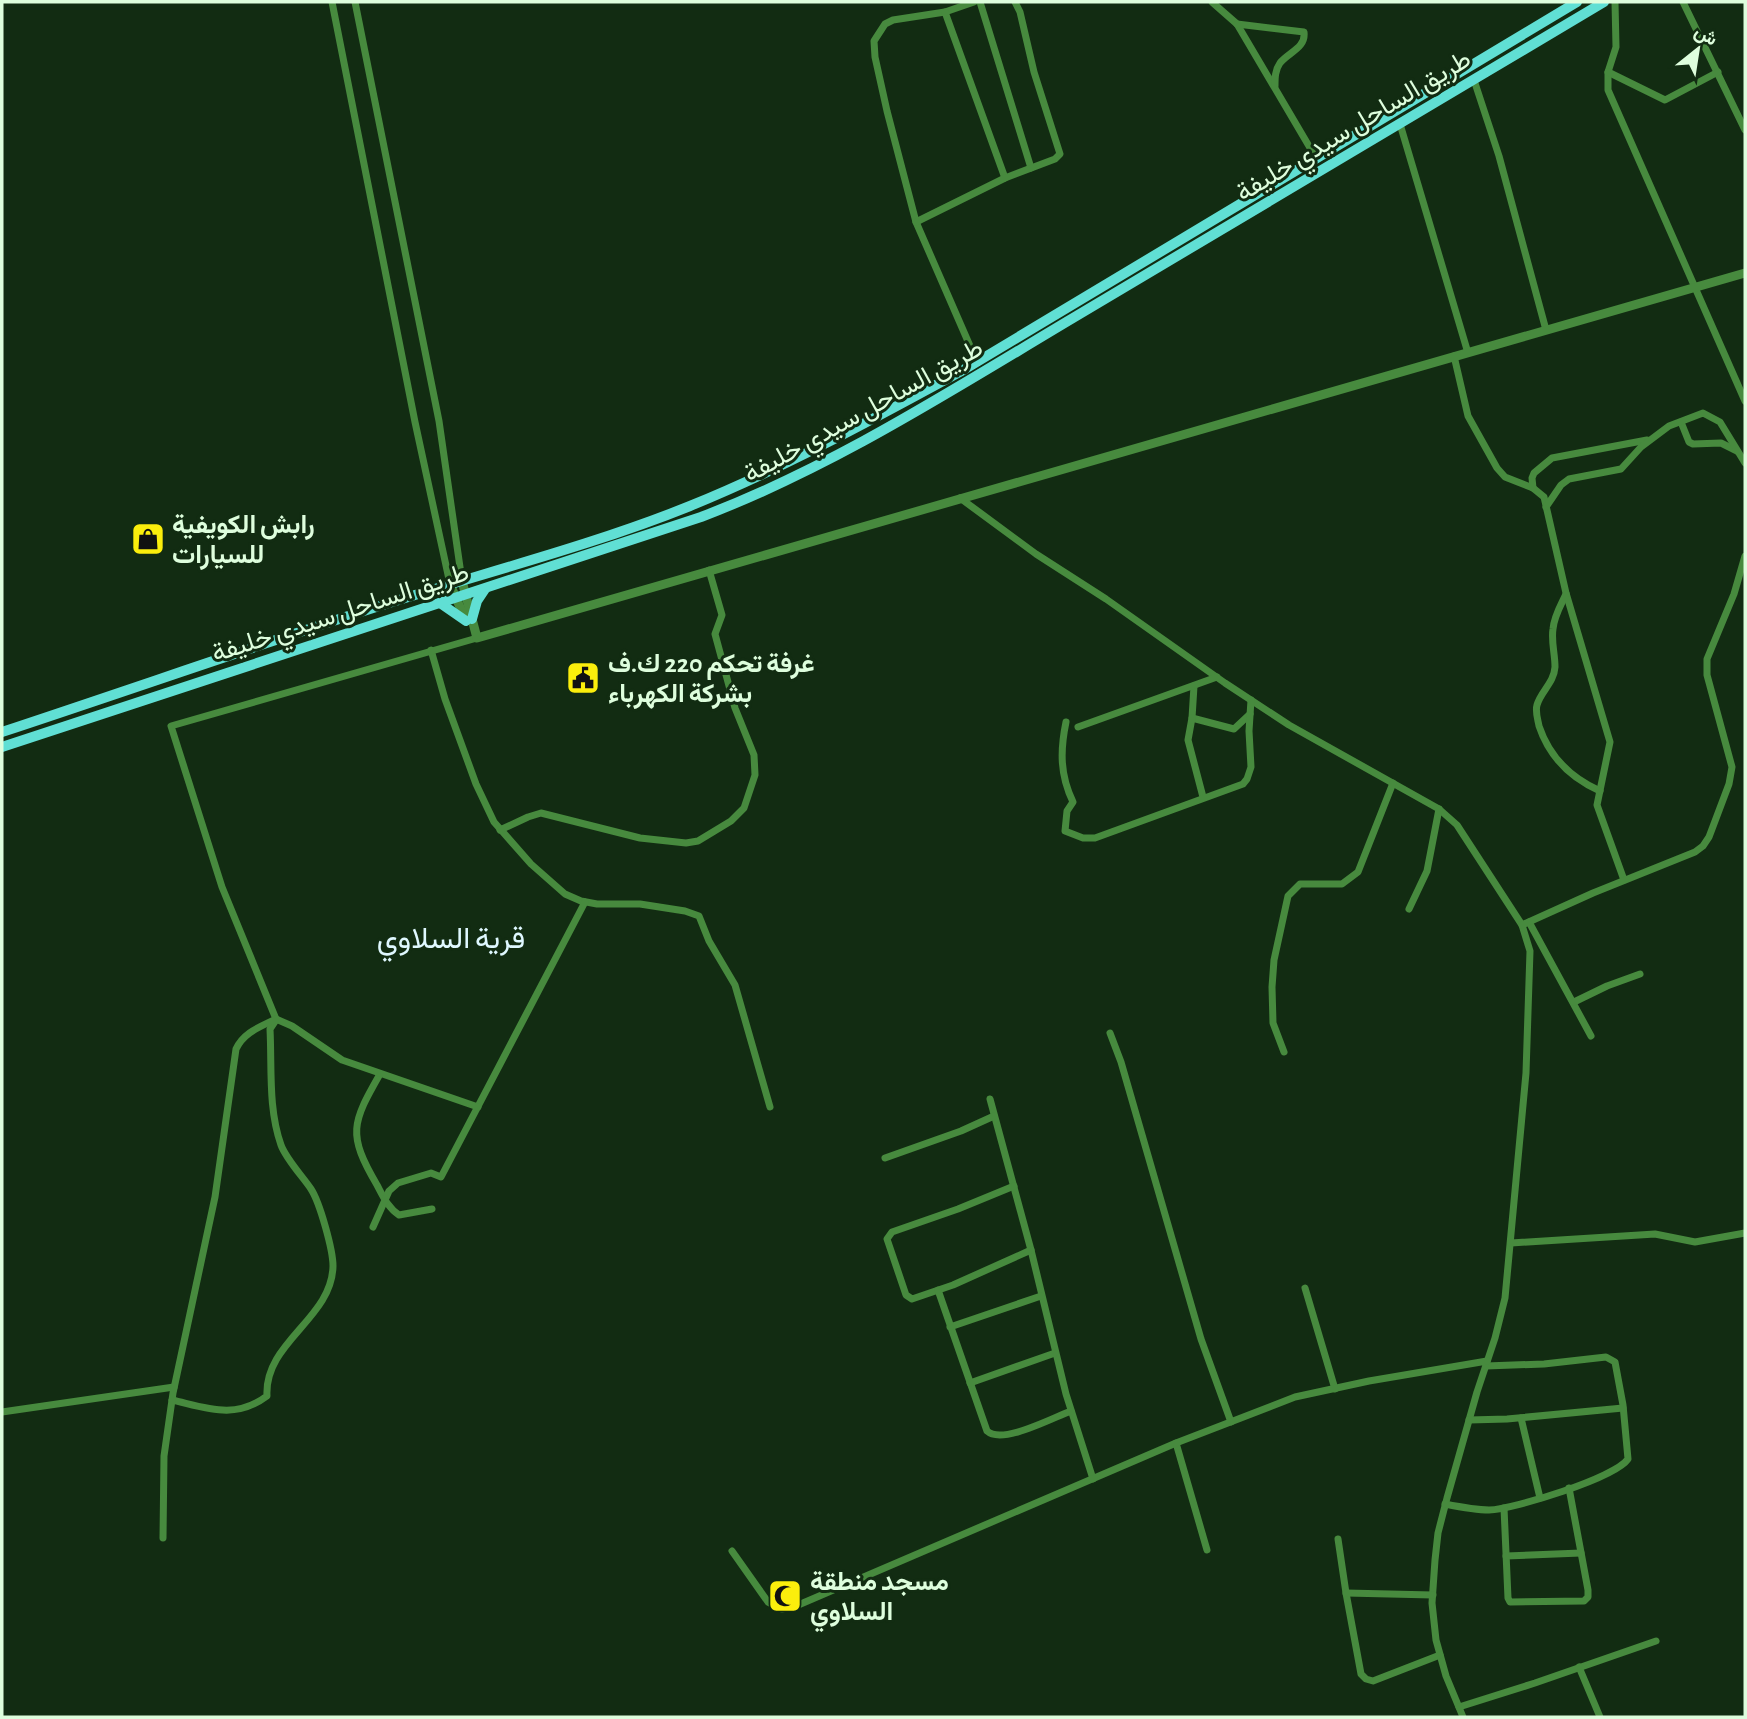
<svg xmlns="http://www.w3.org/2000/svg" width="1747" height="1719" font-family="'Alegreya Sans',Vazirmatn,sans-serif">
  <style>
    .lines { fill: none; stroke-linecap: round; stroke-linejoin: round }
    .minor { stroke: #478a3e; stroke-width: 7 }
    .tertiary { stroke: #478a3e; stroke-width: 9 }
    .trunk { stroke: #60dfd4; stroke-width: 10 }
    .labels { text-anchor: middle; stroke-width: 6; stroke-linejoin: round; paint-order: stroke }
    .street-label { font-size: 26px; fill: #defedd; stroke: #122c12 }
    .poi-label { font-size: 26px; font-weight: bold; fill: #defedd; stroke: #122c12; text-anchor: start }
    .quarter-label { font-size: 30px; fill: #dff8ff; stroke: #122c12 }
  </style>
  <rect width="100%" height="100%" fill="#122c12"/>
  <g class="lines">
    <g class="minor">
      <polyline points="332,2 415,422 450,584"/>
      <polyline points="355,2 439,421 462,581"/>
      <polyline points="974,2 945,12 893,20 885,24 874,41 875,57 887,111 916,222 977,362"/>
      <polyline points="980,2 1031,168"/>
      <polyline points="1212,2 1237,24 1316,158"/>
      <polyline points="1615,2 1616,47 1608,72 1608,90 1745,401"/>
      <polyline points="1683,2 1745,130"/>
      <polyline points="945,12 1005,178"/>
      <path d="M1237,24L1304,32C1306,48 1289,52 1280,63C1275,70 1275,78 1275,86"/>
      <polyline points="1608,72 1665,100 1718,72"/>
      <polyline points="1474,80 1499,156 1546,330"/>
      <polyline points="1400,124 1468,353"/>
      <polyline points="916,222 1005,178 1055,159 1060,154 1034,72 1020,12 1015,2"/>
      <polyline points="1454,356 1468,416 1497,468 1505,477 1533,488 1544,497 1566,593 1610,742 1597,805 1624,880"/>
      <polyline points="1681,422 1689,442 1693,444 1721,443 1737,451"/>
      <polyline points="1533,488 1532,478 1534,473 1552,458 1647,440"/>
      <polyline points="960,498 1036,554 1106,599 1225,683 1289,725 1439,809 1457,825 1522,925 1530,951 1526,1073 1505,1298 1495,1338 1477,1392 1447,1498 1438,1533 1435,1560 1432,1603 1436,1640 1446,1676 1463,1717"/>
      <polyline points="1546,507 1561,485 1569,479 1621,469 1641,447 1669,426 1703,413 1720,422 1745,463"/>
      <path d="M1566,594C1561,605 1554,616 1553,629C1551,641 1555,654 1555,667C1554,683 1541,691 1537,705C1535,712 1538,720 1539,726C1549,756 1571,778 1600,791"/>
      <polyline points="431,650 445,699 476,784 494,822 531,864 565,894 581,901 597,904 640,904 685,911 699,916 709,941 735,985 770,1107"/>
      <polyline points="1194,686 1192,718 1234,729 1250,714"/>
      <polyline points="1192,718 1188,740 1203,797"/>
      <path d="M1066,722C1060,751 1060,775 1073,802L1067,811L1065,831L1083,838H1095L1243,784L1247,779L1251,767L1249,731L1251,700"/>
      <polyline points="1078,727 1217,677"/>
      <polyline points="500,830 528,817 541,813 640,838 686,843 698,841 731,821 744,808 755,775 754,755 735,708 715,634 722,615 709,570"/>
      <polyline points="1409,909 1427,871 1439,809"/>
      <polyline points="1529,922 1591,1036"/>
      <polyline points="1522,925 1593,893 1695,852 1703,846 1709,837 1729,784 1732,767 1707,675 1707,659 1734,594 1745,556"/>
      <polyline points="1574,1002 1607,986 1640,974"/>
      <polyline points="276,1019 222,887 171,726 477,638"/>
      <polyline points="1110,1033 1121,1062 1201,1339 1231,1422"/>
      <polyline points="1284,1052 1273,1023 1272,987 1274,960 1288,896 1300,884 1342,884 1358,872 1393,783"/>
      <path d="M380,1074C352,1123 347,1134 377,1185C383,1196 388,1208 399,1215L432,1209"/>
      <polyline points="990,1099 1031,1250 1066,1394 1093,1479"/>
      <polyline points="885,1158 961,1131 994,1116"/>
      <polyline points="1014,1186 958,1209 892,1232 887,1239 906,1295 912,1299 953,1285 1031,1250"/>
      <polyline points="373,1227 389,1191 398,1183 431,1173 441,1177 585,902"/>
      <polyline points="1511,1243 1655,1234 1695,1242 1745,1233"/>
      <polyline points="1305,1288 1335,1389"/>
      <path d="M938,1290L987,1431C1002,1445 1052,1418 1071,1411"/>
      <polyline points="950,1327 1041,1296"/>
      <polyline points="970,1383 1055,1353"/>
      <path d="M172,1400C207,1408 235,1420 267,1396C264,1342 332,1319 333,1266C333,1250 320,1203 311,1189C303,1177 286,1159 281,1145C268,1108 272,1068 270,1029L276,1020"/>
      <polyline points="2,1412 174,1387"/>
      <polyline points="1521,1418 1540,1498"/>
      <polyline points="1469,1420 1507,1419 1623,1408"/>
      <polyline points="1176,1443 1207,1550"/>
      <path d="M1445,1504C1460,1507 1475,1510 1489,1510C1514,1509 1615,1478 1628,1459L1623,1405L1615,1362L1606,1357L1544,1364L1486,1366"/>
      <polyline points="1504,1508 1508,1598 1510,1602 1584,1601 1588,1597 1588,1590 1569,1488"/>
      <path d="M163,1538L164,1456L173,1393L215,1197L236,1049C244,1032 260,1027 276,1019L292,1026L342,1060L478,1107"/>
      <polyline points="1338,1539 1346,1593 1361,1674 1366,1679 1373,1681 1440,1655"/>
      <polyline points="732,1551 768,1602 782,1609 796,1606 1176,1443 1295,1397 1369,1381 1487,1361"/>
      <polyline points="1506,1556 1581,1553"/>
      <polyline points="1346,1593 1433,1595"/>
      <polyline points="1579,1667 1600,1717"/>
      <polyline points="1459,1707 1535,1683 1656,1641"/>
    </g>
    <g class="tertiary">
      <polyline points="462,581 477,638 1745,273"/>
      <polyline points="450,584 466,621"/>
    </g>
    <g class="trunk">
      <polyline points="440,603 466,621"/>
      <polyline points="472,619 477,601 485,589"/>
      <path d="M2,732C126,691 249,648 373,608C479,574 588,547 690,506C786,467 875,418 965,369L1577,2"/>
      <path d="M2,747L701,517C833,467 952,390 1073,318C1251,213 1427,107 1604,2"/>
    </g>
  </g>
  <defs>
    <symbol id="shop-square" viewBox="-11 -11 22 22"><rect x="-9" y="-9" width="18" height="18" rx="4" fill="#fbee0c" stroke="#122c12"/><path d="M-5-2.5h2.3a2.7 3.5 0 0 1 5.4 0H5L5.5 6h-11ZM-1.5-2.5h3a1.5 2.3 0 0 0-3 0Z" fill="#111"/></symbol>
    <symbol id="civic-square" viewBox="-11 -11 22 22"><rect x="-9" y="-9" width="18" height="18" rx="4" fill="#fbee0c" stroke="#122c12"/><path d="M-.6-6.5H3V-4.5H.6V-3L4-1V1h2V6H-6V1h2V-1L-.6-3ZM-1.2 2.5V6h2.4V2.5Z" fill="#111"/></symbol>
    <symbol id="mosque-square" viewBox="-11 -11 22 22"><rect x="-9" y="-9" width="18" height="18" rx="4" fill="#fbee0c" stroke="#122c12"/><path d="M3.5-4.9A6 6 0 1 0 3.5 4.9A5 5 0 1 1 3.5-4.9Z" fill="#111"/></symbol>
  </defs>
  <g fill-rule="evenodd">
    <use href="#shop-square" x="129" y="520" width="38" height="38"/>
    <use href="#civic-square" x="564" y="659" width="38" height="38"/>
    <use href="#mosque-square" x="766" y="1577" width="38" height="38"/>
  </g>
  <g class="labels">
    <g class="street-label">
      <text transform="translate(1353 125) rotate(-31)" y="9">طريق الساحل سيدي خليفة</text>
      <text transform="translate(863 410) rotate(-29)" y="9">طريق الساحل سيدي خليفة</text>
      <text transform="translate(340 612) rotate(-18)" y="9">طريق الساحل سيدي خليفة</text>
    </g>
    <g class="poi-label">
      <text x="172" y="533">رابش الكويفية<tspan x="172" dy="30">للسيارات</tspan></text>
      <text x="608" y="672">غرفة تحكم 220 ك.ف<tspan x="608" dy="30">بشركة الكهرباء</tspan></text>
      <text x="810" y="1590">مسجد منطقة<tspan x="810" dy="30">السلاوي</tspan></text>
    </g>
    <g class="quarter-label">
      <text x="451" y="948">قرية السلاوي</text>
    </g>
  </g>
  <rect width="1747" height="1719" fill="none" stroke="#defedd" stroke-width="7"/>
  <g transform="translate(1698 49) rotate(30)" stroke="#122c12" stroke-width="5" paint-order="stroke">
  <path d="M0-5L12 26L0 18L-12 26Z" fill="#defedd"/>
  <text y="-10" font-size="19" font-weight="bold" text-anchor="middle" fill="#defedd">ش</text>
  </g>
</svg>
